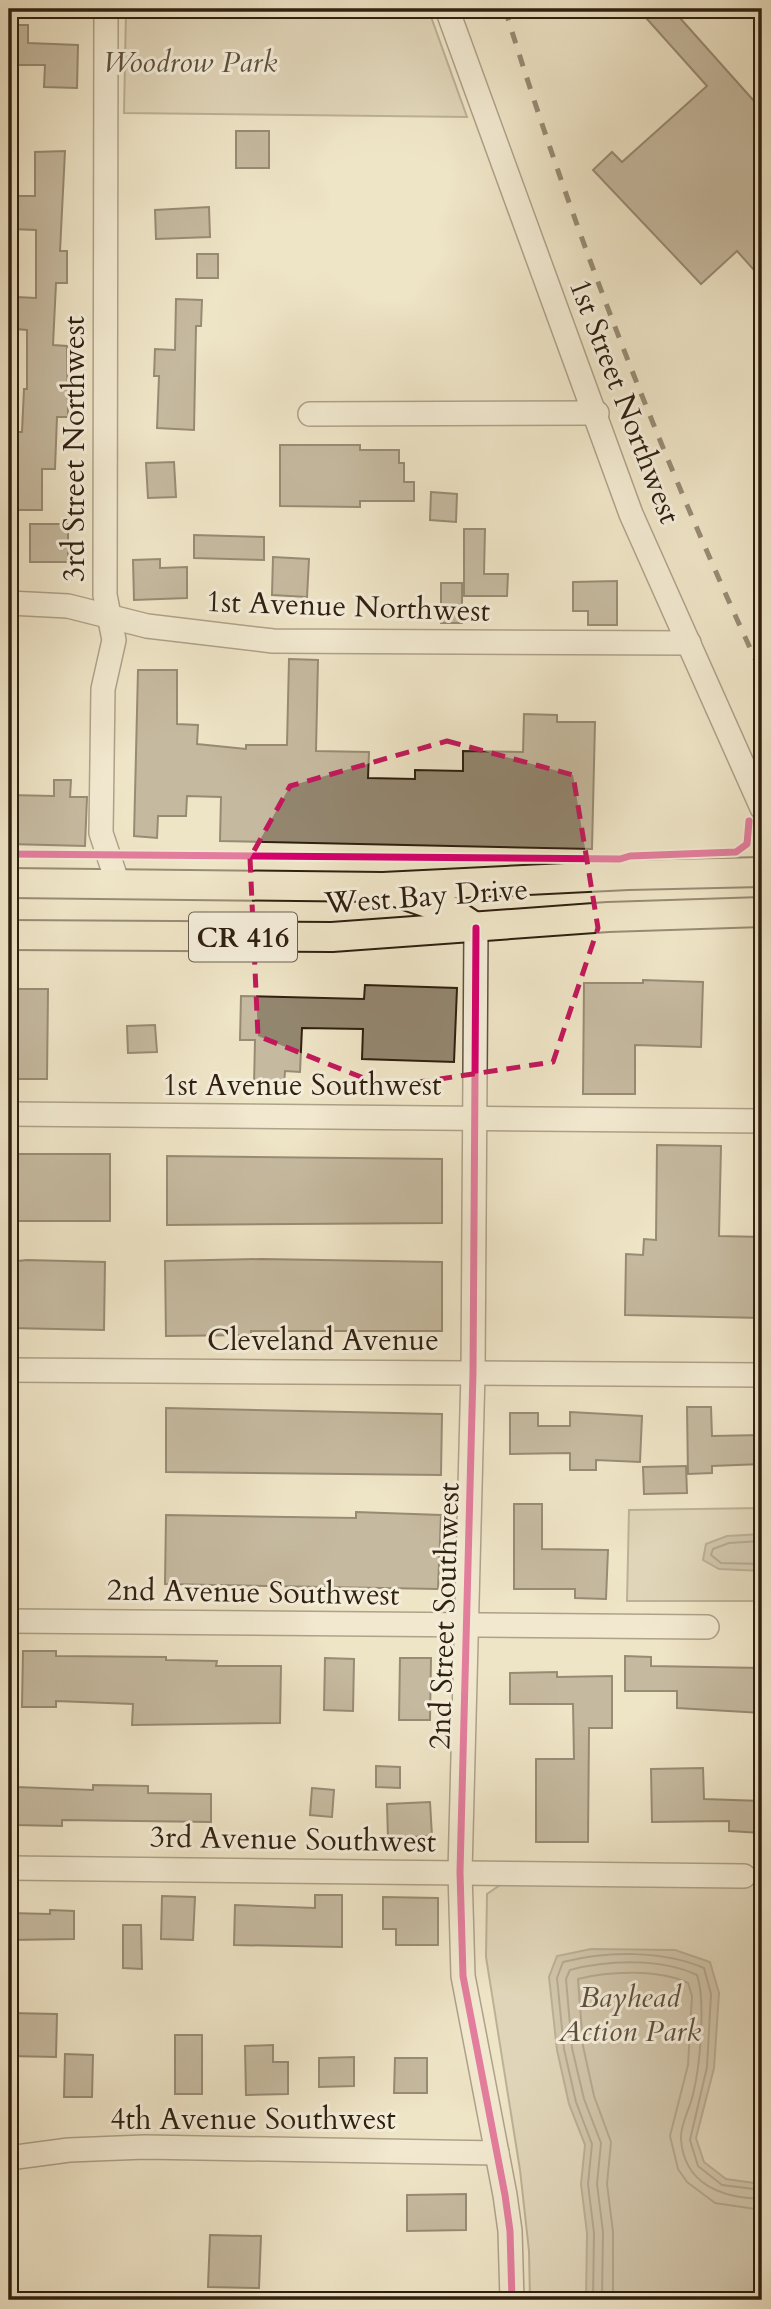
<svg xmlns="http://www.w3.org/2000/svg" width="771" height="2309" font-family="Cardo,serif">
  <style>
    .green { fill: #cec3a7; stroke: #7f725c; stroke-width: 2 }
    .water { fill: #ada188; stroke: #7b6d58; stroke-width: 2 }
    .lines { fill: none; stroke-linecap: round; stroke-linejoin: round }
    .shore { stroke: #6e604c; stroke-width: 2 }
    .building { fill: #93866f; stroke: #302010; stroke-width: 2 }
    .minor-casing { stroke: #60513e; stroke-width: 26 }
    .major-casing { stroke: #302010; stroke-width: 32 }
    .minor { stroke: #f4edda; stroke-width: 23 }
    .major { stroke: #eee4c6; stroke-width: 28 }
    .rail { stroke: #302010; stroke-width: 5; stroke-dasharray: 12 12; stroke-linecap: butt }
    .cycleway-casing { stroke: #f4edda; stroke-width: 11 }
    .cycleway { stroke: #d6006c; stroke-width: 7 }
    .marked { fill: none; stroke: #c2185b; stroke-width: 5; stroke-dasharray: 14 9; stroke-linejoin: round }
    .labels { text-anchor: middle; stroke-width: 6; stroke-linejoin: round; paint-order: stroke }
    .shield { fill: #f4edda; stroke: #6b5e4d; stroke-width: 2 }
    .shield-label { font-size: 28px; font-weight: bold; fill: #302010 }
    .park-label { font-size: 30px; font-style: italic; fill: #5f513d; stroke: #f4edda }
    .street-label { font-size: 30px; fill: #302010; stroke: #f4edda }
  </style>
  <rect width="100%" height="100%" fill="#eee4c6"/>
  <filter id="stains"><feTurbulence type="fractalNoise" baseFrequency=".00286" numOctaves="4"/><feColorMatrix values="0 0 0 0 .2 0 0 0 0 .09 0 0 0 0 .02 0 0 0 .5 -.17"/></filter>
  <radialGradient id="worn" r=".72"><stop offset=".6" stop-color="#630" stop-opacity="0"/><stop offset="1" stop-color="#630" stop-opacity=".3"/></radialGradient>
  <g class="green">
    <polygon points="126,11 430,14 467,117 124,113"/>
    <polygon points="762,1508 762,1601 627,1601 629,1510"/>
    <polygon points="506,1881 762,1882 762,2300 530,2300 529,2251 520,2170 486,1957 487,1894"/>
  </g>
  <g class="water">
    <polygon points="762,1534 762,1571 719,1569 703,1560 706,1544 727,1536"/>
    <polygon points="591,1949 675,1950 710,1962 719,1993 714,2068 696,2138 704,2162 726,2179 762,2184 762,2300 586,2300 587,2233 581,2184 585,2145 569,2104 557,2050 549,1977 557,1956"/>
  </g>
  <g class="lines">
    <g class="shore">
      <polyline points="762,1541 729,1543 713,1549 711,1555 721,1563 762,1564"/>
      <path d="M593,2300L594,2233L588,2184L592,2144L576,2102L564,2049L557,1978L563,1962C606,1951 662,1950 704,1968L711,1994L707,2067L690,2140L698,2166L722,2185L762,2190"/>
      <path d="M602,2300L603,2232L597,2184L601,2143L584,2099L572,2048L566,1979L570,1970C608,1960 661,1958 697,1975C706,2002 700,2069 692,2098C689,2110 680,2126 681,2139C684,2185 723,2198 762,2199"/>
      <path d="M613,2300V2232L607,2184L611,2142L594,2096L583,2046L578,1979C609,1971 659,1969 688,1983L692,1996L688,2065L670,2136L678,2169L687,2182L715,2203L762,2210"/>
    </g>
  </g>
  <g class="building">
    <polygon points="638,9 672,9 762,110 762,279 737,251 701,284 593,170 612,152 622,162 707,86"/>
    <polygon points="9,25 28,25 28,43 78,45 77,88 44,87 45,65 9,65"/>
    <rect x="236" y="131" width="33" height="37"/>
    <polygon points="65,151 60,251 67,251 67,283 56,283 53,345 67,346 68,417 57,417 55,469 42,469 42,510 9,510 9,432 22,432 24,389 27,389 27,330 16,329 17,297 36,298 36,230 11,229 12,196 35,196 35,152"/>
    <polygon points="209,207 210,237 156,239 155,210"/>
    <rect x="197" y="254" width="21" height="24"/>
    <polygon points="176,299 202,300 201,326 196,326 194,430 157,428 159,376 154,376 155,349 175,350"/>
    <polygon points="280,445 360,445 360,450 399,450 399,463 404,463 404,482 414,482 414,501 360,501 360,507 280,506"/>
    <polygon points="174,462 176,497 148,498 146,463"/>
    <polygon points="431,492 457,494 456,522 430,520"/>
    <rect x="30" y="524" width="38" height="38"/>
    <polygon points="464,529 485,529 484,574 508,574 507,596 464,596"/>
    <polygon points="194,535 264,537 264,560 194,558"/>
    <polygon points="273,557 309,559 307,597 272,595"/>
    <polygon points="160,559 160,568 187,567 187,598 134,600 133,560"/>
    <polygon points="617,581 617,625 588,625 588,611 573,611 573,582"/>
    <rect x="441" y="583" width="21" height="40"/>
    <polygon points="289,659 318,660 316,751 369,752 368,778 415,779 415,770 463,771 463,751 523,752 524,714 557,715 557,722 595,722 592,849 220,841 221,797 187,796 186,816 158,816 157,838 134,836 138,670 177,670 177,724 198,725 197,744 246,749 246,745 287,745"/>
    <polygon points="54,780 71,780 70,797 87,797 85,846 9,844 9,795 54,796"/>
    <polygon points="643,980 703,982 701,1047 635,1045 635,1094 583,1094 584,983 643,983"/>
    <polygon points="365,985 457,988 454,1062 362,1059 363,1029 302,1028 300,1072 285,1071 284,1086 254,1085 255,1040 240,1040 241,996 364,999"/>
    <polygon points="9,989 48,989 47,1079 9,1079"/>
    <polygon points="155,1025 157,1052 128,1053 127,1026"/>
    <polygon points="657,1145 721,1146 719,1236 762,1237 762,1318 625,1315 626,1254 643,1255 644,1239 656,1240"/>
    <rect x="9" y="1154" width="101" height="67"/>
    <polygon points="167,1156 442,1159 442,1223 167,1225"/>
    <polygon points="261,1259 442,1262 442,1331 251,1331 251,1335 166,1336 165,1261"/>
    <polygon points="27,1260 105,1262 104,1330 9,1328 9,1262"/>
    <polygon points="687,1407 711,1407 712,1436 762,1435 762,1464 712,1466 712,1473 688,1474"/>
    <polygon points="166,1408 442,1414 441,1475 166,1472"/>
    <polygon points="570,1412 642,1416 640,1462 596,1460 596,1470 570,1470 570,1453 510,1454 510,1413 538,1413 538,1426 570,1426"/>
    <polygon points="686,1466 687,1493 644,1494 643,1467"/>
    <polygon points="514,1504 542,1504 542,1549 608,1550 606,1599 575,1598 575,1589 514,1589"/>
    <polygon points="356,1512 441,1515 438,1589 165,1584 166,1515 356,1518"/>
    <polygon points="23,1651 56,1651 56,1656 166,1657 166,1660 217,1661 216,1666 281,1666 280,1723 132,1725 133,1704 56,1701 56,1707 22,1707"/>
    <polygon points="625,1656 651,1657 651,1666 762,1668 762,1713 677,1708 677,1691 625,1691"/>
    <polygon points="325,1658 354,1659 353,1711 324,1710"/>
    <polygon points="400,1658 431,1658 430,1720 399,1720"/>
    <polygon points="557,1672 557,1677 612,1676 612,1728 589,1728 588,1842 536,1842 536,1759 574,1759 573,1704 510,1704 510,1673"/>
    <polygon points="376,1766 400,1767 400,1788 376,1787"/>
    <polygon points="703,1768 704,1799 762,1801 762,1833 729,1831 729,1821 652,1822 651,1769"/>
    <polygon points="93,1785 148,1786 148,1793 211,1794 211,1822 62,1820 62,1826 15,1825 17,1787 93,1790"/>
    <polygon points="312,1788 334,1790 332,1817 310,1815"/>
    <polygon points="430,1802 432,1836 388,1838 387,1804"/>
    <polygon points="315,1895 342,1895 342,1947 234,1945 235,1905 315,1908"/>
    <polygon points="162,1896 195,1897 193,1940 161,1939"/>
    <polygon points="383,1897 438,1898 438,1945 396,1945 396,1929 383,1929"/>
    <polygon points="50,1910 74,1911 74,1939 9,1940 9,1913 50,1914"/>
    <polygon points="123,1925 141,1925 142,1969 123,1968"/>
    <polygon points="9,2013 57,2014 56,2057 9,2056"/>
    <rect x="175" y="2035" width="27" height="59"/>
    <polygon points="273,2045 273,2062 288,2062 288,2094 246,2095 245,2046"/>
    <polygon points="65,2054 93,2055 92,2097 64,2097"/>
    <polygon points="354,2057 354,2086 319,2087 319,2058"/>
    <polygon points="395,2058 427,2058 427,2093 394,2093"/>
    <polygon points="466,2194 466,2230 407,2231 407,2195"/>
    <polygon points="210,2235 261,2236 259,2288 208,2287"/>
  </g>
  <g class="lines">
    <defs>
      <g id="minor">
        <polyline points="106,9 105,595 114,640 103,689 101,833 118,884"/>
        <polyline points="447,9 631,514 762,808"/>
        <polyline points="310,414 597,413"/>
        <polyline points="9,603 68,606 147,626 273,641 689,643"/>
        <polyline points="476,928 473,1372 460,1872 463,1976 505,2195 510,2231 512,2300"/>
        <polyline points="9,1114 762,1121"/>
        <polyline points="9,1370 762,1375"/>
        <polyline points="9,1621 707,1627"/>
        <polyline points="9,1868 744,1876"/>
        <polyline points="9,2158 69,2150 145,2147 497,2153"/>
      </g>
      <g id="major">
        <polyline points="9,883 383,887 628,875 762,872"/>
        <polyline points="396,892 451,911 476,928"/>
        <polyline points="9,935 332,937 608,917 762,912"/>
      </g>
    </defs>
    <use href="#minor" class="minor-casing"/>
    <use href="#major" class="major-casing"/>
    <use href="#minor" class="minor"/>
    <use href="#major" class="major"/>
    <path class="rail" d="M505,9C575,236 662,458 762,674"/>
    <defs>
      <g id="cycleway">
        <polyline points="9,854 620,859 630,856 736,852 747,844 749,821"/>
        <polyline points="476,928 473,1372 460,1872 463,1976 505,2195 510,2231 512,2300"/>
      </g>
    </defs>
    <use href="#cycleway" class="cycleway-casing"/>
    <use href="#cycleway" class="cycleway"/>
  </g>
  <path d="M0 0H771V2309H0ZM447,741L573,775L598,928L553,1062L386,1087L258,1036L250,858L290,786Z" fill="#eee4c6" fill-opacity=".55" fill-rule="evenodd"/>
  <path class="marked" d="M447,741L573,775L598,928L553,1062L386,1087L258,1036L250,858L290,786Z"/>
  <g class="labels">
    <rect class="shield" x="189" y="912.5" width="108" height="49" rx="5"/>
    <g class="shield-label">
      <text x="243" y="947">CR 416</text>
    </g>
    <g class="park-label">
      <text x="190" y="72">Woodrow Park</text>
      <text x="630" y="2007">Bayhead<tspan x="630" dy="34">Action Park</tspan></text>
    </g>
    <g class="street-label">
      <text transform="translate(625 401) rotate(69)" y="10">1st Street Northwest</text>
      <text transform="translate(74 449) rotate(-90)" y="10">3rd Street Northwest</text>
      <text transform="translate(348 606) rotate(2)" y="10">1st Avenue Northwest</text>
      <text transform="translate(426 896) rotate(-4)" y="10">West Bay Drive</text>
      <text x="302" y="1095">1st Avenue Southwest</text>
      <text x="323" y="1350">Cleveland Avenue</text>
      <text transform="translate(253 1592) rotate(1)" y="10">2nd Avenue Southwest</text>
      <text transform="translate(444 1616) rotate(-88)" y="10">2nd Street Southwest</text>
      <text transform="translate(293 1839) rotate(1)" y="10">3rd Avenue Southwest</text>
      <text x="253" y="2129">4th Avenue Southwest</text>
    </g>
  </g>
  <rect width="771" height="2309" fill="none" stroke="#eee4c6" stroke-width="35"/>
  <rect x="10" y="10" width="750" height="2288" fill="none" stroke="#302010" stroke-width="3.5"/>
  <rect x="18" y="18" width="736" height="2274" fill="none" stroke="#302010" stroke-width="2"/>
  <rect width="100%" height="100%" filter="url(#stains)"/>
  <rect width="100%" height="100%" fill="url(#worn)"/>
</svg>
